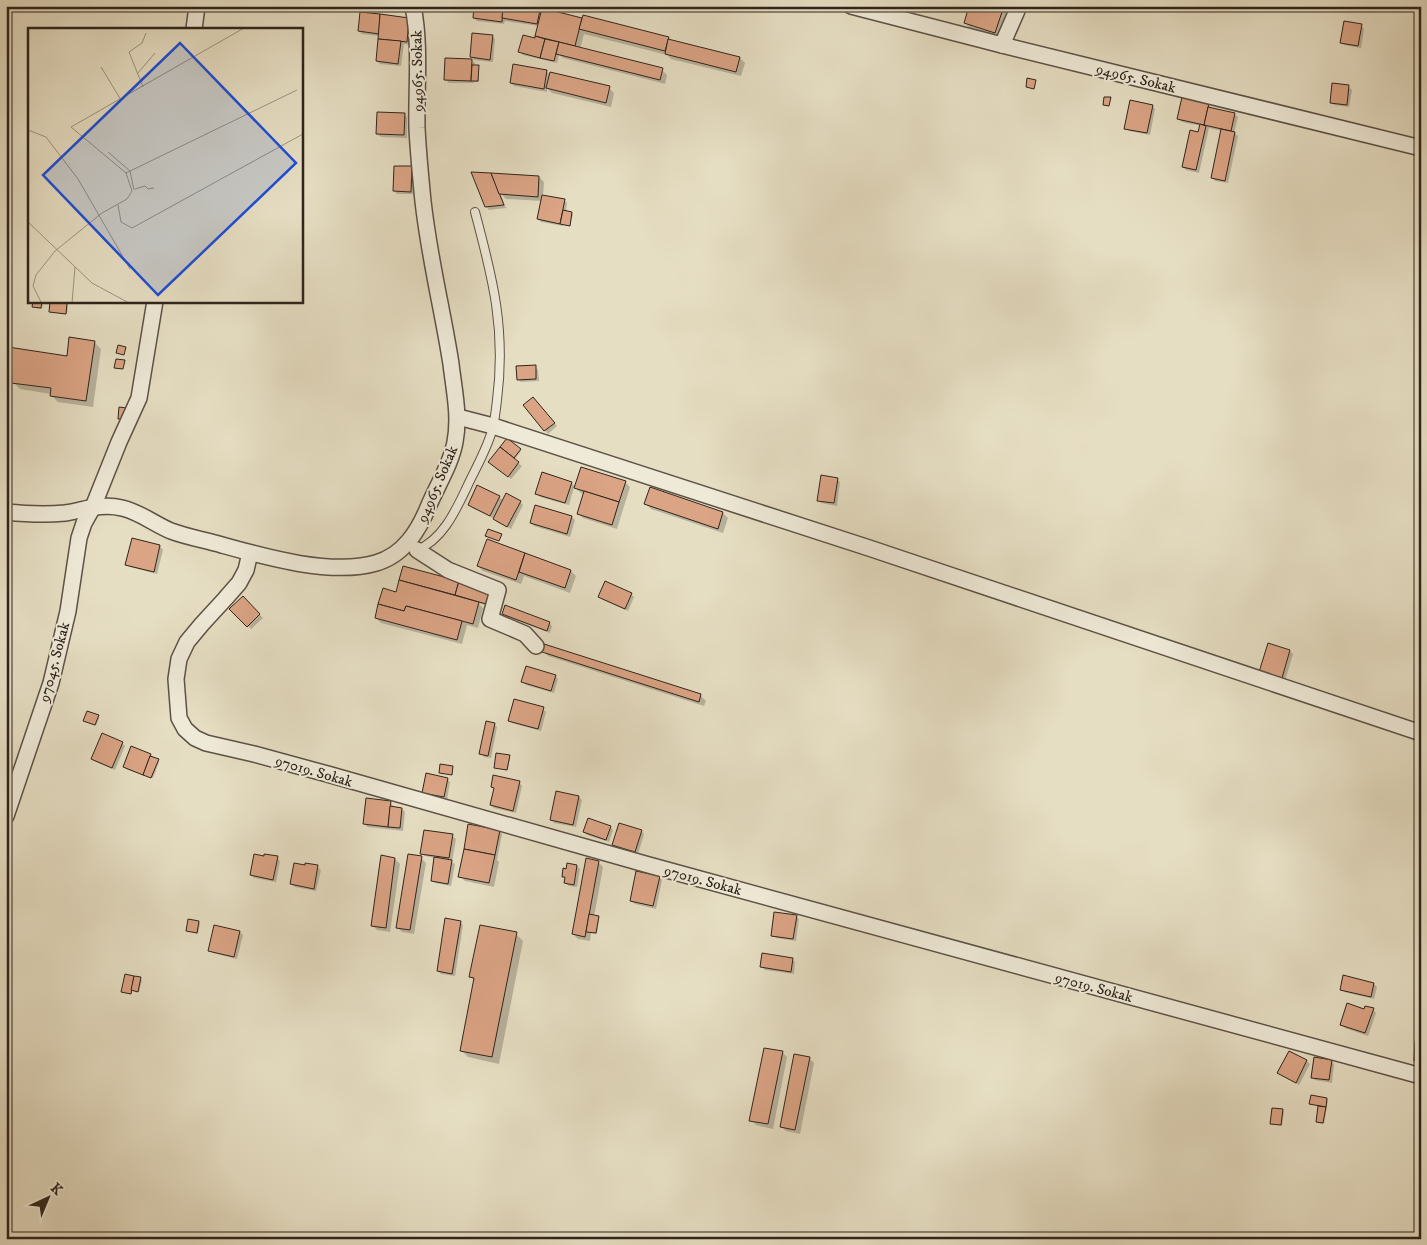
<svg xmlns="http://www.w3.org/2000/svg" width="1427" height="1245" font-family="'IM FELL DW Pica',serif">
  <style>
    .shadow { fill: #0003 }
    .building { fill: #dba485; stroke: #2f241c }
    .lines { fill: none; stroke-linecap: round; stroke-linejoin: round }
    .service-casing { stroke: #5d5246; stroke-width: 10 }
    .minor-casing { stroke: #5d5246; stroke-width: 18 }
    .service { stroke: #efead8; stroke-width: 8 }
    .minor { stroke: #efead8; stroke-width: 15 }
    .labels { text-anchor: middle; stroke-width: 4; stroke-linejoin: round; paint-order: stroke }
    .street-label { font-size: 15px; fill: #2f241c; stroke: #efead8 }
    .inset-road { fill: none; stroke: #9d9480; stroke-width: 1 }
    .view { fill: #1d4ed8; fill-opacity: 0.15; stroke: #1d4ed8; stroke-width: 2.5 }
    .inset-edge { fill: none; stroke: #2f241c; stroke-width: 2.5 }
  </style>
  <rect width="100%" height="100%" fill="#e6dec3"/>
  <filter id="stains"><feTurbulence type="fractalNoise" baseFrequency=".004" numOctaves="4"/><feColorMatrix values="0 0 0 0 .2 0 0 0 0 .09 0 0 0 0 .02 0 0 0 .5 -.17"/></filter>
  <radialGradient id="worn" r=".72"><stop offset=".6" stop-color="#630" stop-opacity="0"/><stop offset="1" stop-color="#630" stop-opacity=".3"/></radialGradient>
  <g class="shadow">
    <polygon points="476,6 542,6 544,10 583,20 668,38 671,41 740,58 745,63 741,76 671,59 667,55 584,34 580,49 662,70 667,75 665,84 563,58 559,55 557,63 523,55 520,52 536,39 539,26 505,21 504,24 477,21 474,18"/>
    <polygon points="991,6 1010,6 1000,37 970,28 965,23 989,11"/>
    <polygon points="1332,6 1376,6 1376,8"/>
    <polygon points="412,22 410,45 404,44 401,66 380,64 377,61 380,36 362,34 359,31"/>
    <polygon points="1361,26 1364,29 1361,48 1344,45 1341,42"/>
    <polygon points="492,36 495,39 493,62 474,60 471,57"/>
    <polygon points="471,60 475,63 475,66 479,67 479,82 474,82 474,83 449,83 446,80"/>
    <polygon points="547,72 550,75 609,88 614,93 611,107 552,93 547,88 547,92 514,86 511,83"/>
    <polygon points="1349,87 1352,90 1349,107 1334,105 1331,102"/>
    <polygon points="1208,104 1211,109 1234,114 1238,117 1234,133 1238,136 1228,183 1215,181 1212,177 1222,131 1209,128 1199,173 1186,170 1183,167 1199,133 1201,126 1182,122 1178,119"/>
    <polygon points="1152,106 1155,109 1150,135 1129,131 1126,128"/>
    <polygon points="404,114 407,117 407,138 381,137 377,134"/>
    <polygon points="411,168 414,171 414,194 397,194 394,191"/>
    <polygon points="473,173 539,177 544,182 543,196 564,200 567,203 566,212 573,214 570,226 563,225 563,226 541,222 538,219 542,201 506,199 500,193 506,208 489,210 486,206"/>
    <polygon points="34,301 43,301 42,309 35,308 33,307"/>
    <polygon points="67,304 68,306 67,314 50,311"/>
    <polygon points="94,342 101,349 93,407 58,402 51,395 51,394 20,389 6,375 9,349 68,357"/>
    <polygon points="535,367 538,370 539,381 521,382 518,379"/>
    <polygon points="536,401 557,426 548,434 524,406"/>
    <polygon points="507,440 521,451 514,460 522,466 511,479 490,462"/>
    <polygon points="837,479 840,482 837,506 821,503 818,500"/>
    <polygon points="625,482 630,487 617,529 583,518 578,513 584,494 581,493 574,487 569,505 540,497 537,494 571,483 576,487"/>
    <polygon points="499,497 504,501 520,502 523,505 511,529 497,522 495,519 472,508 469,505"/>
    <polygon points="646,504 723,513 728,518 723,533 651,509"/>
    <polygon points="572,517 575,520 570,537 534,526 531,523"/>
    <polygon points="487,541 571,571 576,576 570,593 524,576 521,584 483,571 478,566"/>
    <polygon points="160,546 163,550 157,574 130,567 127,564"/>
    <polygon points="404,567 490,590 489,606 478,603 483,608 478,628 467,625 462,644 381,623 376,618 397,593"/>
    <polygon points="631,594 634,597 628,611 603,600 600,597"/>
    <polygon points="243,598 263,618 251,629 231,609"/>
    <polygon points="504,614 549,623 552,626 550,633 507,617"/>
    <polygon points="1269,645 1290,651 1293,654 1285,681 1264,674"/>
    <polygon points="543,651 701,696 706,701 704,706 548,656"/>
    <polygon points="555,676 558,679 554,693 526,685 523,681"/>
    <polygon points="543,709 546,712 541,731 512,723 509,720"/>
    <polygon points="98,716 99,718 96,726 85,721"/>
    <polygon points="494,724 497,727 491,758 484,757 481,753"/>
    <polygon points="122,743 125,746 115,770 96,762 92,759"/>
    <polygon points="151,755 159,762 153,778 128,770 124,767"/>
    <polygon points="509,756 510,758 508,770 495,767"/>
    <polygon points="447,779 450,782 447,800 426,795 423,792"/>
    <polygon points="519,782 522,786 516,813 494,808 491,805 495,789 492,786"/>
    <polygon points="557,792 579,797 582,800 576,827 554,823 551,819"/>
    <polygon points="390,803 393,806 393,808 402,809 405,812 403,831 367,827 364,823"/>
    <polygon points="610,827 613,830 609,842 587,835 584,832"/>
    <polygon points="499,831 502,834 497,860 499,862 494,887 465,881 460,876"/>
    <polygon points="641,831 644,834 638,854 617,848 613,844"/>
    <polygon points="452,836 456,839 452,862 455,864 451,886 435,883 432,880 435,858 425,856 422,853"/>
    <polygon points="265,858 277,858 280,861 276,882 254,878 251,875"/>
    <polygon points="421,858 426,863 414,934 402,932 397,927"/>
    <polygon points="395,859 400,864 390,932 377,930 372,925"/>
    <polygon points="598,862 603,867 594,917 599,919 597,934 591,933 590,941 578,939 573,934"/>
    <polygon points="568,865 577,866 580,869 577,887 569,886 565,883 566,879 563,876 567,871"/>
    <polygon points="317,867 321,870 316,891 295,887 291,884"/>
    <polygon points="659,877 662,880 656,909 635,904 631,901"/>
    <polygon points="796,916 799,919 796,941 776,938 773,935"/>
    <polygon points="199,922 200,923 198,934 188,931"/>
    <polygon points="460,922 463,925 455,976 441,974 438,971"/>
    <polygon points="240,932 243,935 237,959 213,953 209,950"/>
    <polygon points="516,934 523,941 499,1064 468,1057 461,1050 475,981 471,977"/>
    <polygon points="792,959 795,962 794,974 765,970 762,967"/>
    <polygon points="140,979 142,980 139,992 132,991 132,994 123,992"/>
    <polygon points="1374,984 1377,987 1374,999 1344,992 1341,989"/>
    <polygon points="1373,1009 1376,1013 1368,1036 1345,1028 1342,1025 1364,1010"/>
    <polygon points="782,1052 787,1057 773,1129 756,1125 751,1120"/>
    <polygon points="1289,1052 1307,1061 1310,1064 1299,1085 1282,1076 1279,1073"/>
    <polygon points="809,1058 814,1063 800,1134 786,1131 781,1126"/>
    <polygon points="1331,1061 1334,1064 1332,1083 1315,1080 1312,1077"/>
    <polygon points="1327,1099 1328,1100 1324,1124 1318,1123 1317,1121 1319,1106 1311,1104"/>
    <polygon points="1282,1110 1284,1111 1282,1126 1272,1124 1271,1123"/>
  </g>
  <g class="building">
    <polygon points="474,6 503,6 502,22 473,18"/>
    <polygon points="503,6 541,6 537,24 502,18"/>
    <polygon points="969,6 978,6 988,9 989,6 1004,6 995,33 964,23"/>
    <polygon points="542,8 582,18 575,46 535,36"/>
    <polygon points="360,12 380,14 379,34 358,31"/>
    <polygon points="380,14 409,18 407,42 378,39"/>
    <polygon points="583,15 669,37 665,51 579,29"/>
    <polygon points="1344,21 1362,24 1358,46 1340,43"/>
    <polygon points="472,33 493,35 490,60 470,57"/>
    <polygon points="523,35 535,38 535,36 545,39 540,58 518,52"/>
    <polygon points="378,39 401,41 398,64 376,61"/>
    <polygon points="545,39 559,42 554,61 540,58"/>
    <polygon points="668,39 740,57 736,72 665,54"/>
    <polygon points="559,42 663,68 660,80 556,54"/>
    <polygon points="445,58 472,59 471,81 444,80"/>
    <polygon points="513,64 547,70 544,89 510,83"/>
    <polygon points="472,65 479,65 478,81 471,81"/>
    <polygon points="550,72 610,86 606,103 546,88"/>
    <polygon points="1027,78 1036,80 1034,89 1026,87"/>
    <polygon points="1332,83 1349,85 1347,105 1330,103"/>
    <polygon points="1104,97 1111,97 1109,106 1103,105"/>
    <polygon points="1182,97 1209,103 1204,125 1177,119"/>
    <polygon points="1130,100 1153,105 1147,133 1124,129"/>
    <polygon points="1208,107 1235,113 1231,131 1204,125"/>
    <polygon points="377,112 405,113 404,135 376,134"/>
    <polygon points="1200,124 1206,126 1196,170 1182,167 1190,130 1198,132"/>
    <polygon points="1221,129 1235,132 1225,181 1211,178"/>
    <polygon points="394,166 412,166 411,192 393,191"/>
    <polygon points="471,172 491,173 504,205 485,207"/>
    <polygon points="491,173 539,176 538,197 499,194"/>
    <polygon points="542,195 565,199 560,224 537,219"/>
    <polygon points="563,210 572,212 570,226 560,224"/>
    <polygon points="33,301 42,301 41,308 32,307"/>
    <polygon points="50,301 67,303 66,314 49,312"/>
    <polygon points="69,337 95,341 86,401 50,396 51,388 11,383 12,376 6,375 8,347 67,356"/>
    <polygon points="118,345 126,347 124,355 116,353"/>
    <polygon points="116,359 125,360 123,369 114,368"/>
    <polygon points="536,365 536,379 517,380 516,366"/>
    <polygon points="533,397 555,423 544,431 523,405"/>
    <polygon points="119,407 127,408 126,419 118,419"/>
    <polygon points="507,438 521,449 514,458 500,447"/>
    <polygon points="500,447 519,462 508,477 488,462"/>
    <polygon points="581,467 626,481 619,502 574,488"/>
    <polygon points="542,472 572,482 565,503 535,494"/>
    <polygon points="821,475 838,478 834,503 817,501"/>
    <polygon points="477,485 500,496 490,516 468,505"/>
    <polygon points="650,487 723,512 718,529 644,504"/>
    <polygon points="584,491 619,502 612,525 577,514"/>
    <polygon points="506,493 521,501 507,527 493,519"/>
    <polygon points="535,505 572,516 567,534 530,523"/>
    <polygon points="488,529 502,534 499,541 485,536"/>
    <polygon points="132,538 160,545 154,572 125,565"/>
    <polygon points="487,539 525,553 516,580 477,566"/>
    <polygon points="525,553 571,570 565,588 519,572"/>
    <polygon points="403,566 459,581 455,595 399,580"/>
    <polygon points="399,580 479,602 473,624 406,606 404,611 378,604 383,588 396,592"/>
    <polygon points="459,581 490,589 486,604 455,595"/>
    <polygon points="605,581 632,593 625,609 598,597"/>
    <polygon points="243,596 260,614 247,627 229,609"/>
    <polygon points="378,604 404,611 406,606 462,621 457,640 375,618"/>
    <polygon points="505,605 550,622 547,631 502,614"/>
    <polygon points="1268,643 1290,650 1282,678 1259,672"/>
    <polygon points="544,644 701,694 699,702 542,652"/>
    <polygon points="526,666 556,675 551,691 521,682"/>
    <polygon points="514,699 544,707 538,729 508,721"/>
    <polygon points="87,711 99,715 95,725 83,721"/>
    <polygon points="486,721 495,723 488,756 479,754"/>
    <polygon points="102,733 123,742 112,768 91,759"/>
    <polygon points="131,746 151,754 143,775 123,767"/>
    <polygon points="496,753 510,755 507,770 494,768"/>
    <polygon points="150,756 159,759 151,778 143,775"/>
    <polygon points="440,764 453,766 452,775 439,773"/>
    <polygon points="426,773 448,778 444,797 422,793"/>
    <polygon points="493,775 520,781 513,811 490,805 494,788 491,787"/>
    <polygon points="556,791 579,796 573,825 550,820"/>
    <polygon points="366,798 391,801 388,827 363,824"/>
    <polygon points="390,806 402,808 400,828 388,827"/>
    <polygon points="588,818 611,826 606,840 583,832"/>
    <polygon points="619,823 642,830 635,852 612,845"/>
    <polygon points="468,824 500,830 495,855 464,849"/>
    <polygon points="424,830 453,834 449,858 420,854"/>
    <polygon points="464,849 495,855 489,883 458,877"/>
    <polygon points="254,854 264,856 264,854 278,856 273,880 250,875"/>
    <polygon points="408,854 422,856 410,930 396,928"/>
    <polygon points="381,855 395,858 386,928 371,926"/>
    <polygon points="434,857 452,860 448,884 431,881"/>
    <polygon points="586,858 599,861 585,937 572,934"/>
    <polygon points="294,863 305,865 305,863 318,865 314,889 290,884"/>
    <polygon points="567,863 577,865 574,885 564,883 565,877 562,877 563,868 566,869"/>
    <polygon points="636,871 660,876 653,906 630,901"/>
    <polygon points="774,912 797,915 793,939 771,936"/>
    <polygon points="589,914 599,916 596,933 586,932"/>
    <polygon points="445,918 461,921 452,974 437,971"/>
    <polygon points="188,919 199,921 197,933 186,931"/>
    <polygon points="214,925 240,931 234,957 208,951"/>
    <polygon points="480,925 517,932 492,1057 460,1051 474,978 469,977"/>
    <polygon points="762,953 793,958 791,972 760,967"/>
    <polygon points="125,974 134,976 131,994 121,992"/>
    <polygon points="1343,975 1374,983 1371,997 1340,990"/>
    <polygon points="134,976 141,977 138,992 131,990"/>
    <polygon points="1347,1003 1364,1009 1365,1006 1374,1008 1365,1033 1340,1025"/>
    <polygon points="1415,1041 1421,1041 1421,1061 1414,1061"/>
    <polygon points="764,1048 783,1051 768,1124 749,1121"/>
    <polygon points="1289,1051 1307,1060 1296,1083 1277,1073"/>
    <polygon points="794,1054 810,1057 795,1130 780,1127"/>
    <polygon points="1314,1057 1332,1060 1329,1080 1311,1078"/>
    <polygon points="1311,1095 1327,1098 1326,1107 1309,1104"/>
    <polygon points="1318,1106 1326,1107 1323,1123 1316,1122"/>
    <polygon points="1421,1106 1421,1123 1417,1122"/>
    <polygon points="1272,1108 1283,1109 1281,1125 1270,1124"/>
  </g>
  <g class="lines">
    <defs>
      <path id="service" d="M417,550C442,540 455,512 466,489C475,469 488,448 493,427C495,418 496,409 497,400C506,330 493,279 475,212"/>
      <g id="minor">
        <polyline points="851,6 1002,45 1421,148"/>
        <polyline points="194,29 197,6"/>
        <polyline points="1002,45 1019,6"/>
        <polyline points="458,417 493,426 869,548 1421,733"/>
        <path d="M6,512C26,514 45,515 65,513C84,510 102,503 122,508C140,512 154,524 171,531C187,537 205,540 222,545C265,557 332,576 376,563C404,555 419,530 429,505C438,484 451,464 455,442C460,416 454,390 451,364C442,306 427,249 422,191C420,170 418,149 417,128C416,87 421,47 413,6"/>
        <polyline points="417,550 448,570 498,590 490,619 525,634 536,646"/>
        <polyline points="250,553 246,570 239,583 225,599 202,624 187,642 179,659 176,679 179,718 185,729 195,738 206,743 254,754 331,775 645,864 1421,1076"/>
        <polyline points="6,816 51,683 68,611 79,538 84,523 93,507 119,442 139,398 155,301"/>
      </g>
    </defs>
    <use href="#service" class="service-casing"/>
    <use href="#minor" class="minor-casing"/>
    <use href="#service" class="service"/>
    <use href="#minor" class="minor"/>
  </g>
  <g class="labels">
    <g class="street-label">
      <text transform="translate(417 71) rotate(-91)" y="5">94965. Sokak</text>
      <text transform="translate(1136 78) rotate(14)" y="5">94965. Sokak</text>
      <text transform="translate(437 484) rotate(-67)" y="5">94965. Sokak</text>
      <text transform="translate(54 662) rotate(-75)" y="5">97045. Sokak</text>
      <text transform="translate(314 771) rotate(16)" y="5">97019. Sokak</text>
      <text transform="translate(703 880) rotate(15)" y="5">97019. Sokak</text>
      <text transform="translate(1094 987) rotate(15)" y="5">97019. Sokak</text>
    </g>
  </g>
  <g transform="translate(28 28)">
    <rect width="275" height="275" fill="#e6dec3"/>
    <path class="inset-road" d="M73,39L93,72M110,45L127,25M115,59L101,24L114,15L118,5M0,102L18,109L50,151L102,241M80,124L102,143L106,162M98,145L269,62M107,161L117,158L120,161L126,160M90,177L93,194L104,200L275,106M0,194L64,255L101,275M13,274L5,258L8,247L27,223L74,185L99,171L104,163L98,145L43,99L216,0M44,275L47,239"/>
    <path class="view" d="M152,15L268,135L130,267L15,147Z"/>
    <rect width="275" height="275" class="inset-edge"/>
  </g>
  <rect width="1427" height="1245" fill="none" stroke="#e6dec3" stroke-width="25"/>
  <rect x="8" y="8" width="1412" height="1230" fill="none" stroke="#2f241c" stroke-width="2.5"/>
  <rect x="12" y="12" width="1402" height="1220" fill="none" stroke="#2f241c"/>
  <g transform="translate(48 1198) rotate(44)" stroke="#efead8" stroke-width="4" paint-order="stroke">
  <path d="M0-4L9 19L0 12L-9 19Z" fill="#2f241c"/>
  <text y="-8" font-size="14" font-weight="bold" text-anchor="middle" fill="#2f241c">K</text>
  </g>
  <rect width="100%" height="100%" filter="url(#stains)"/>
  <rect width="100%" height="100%" fill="url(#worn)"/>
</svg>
